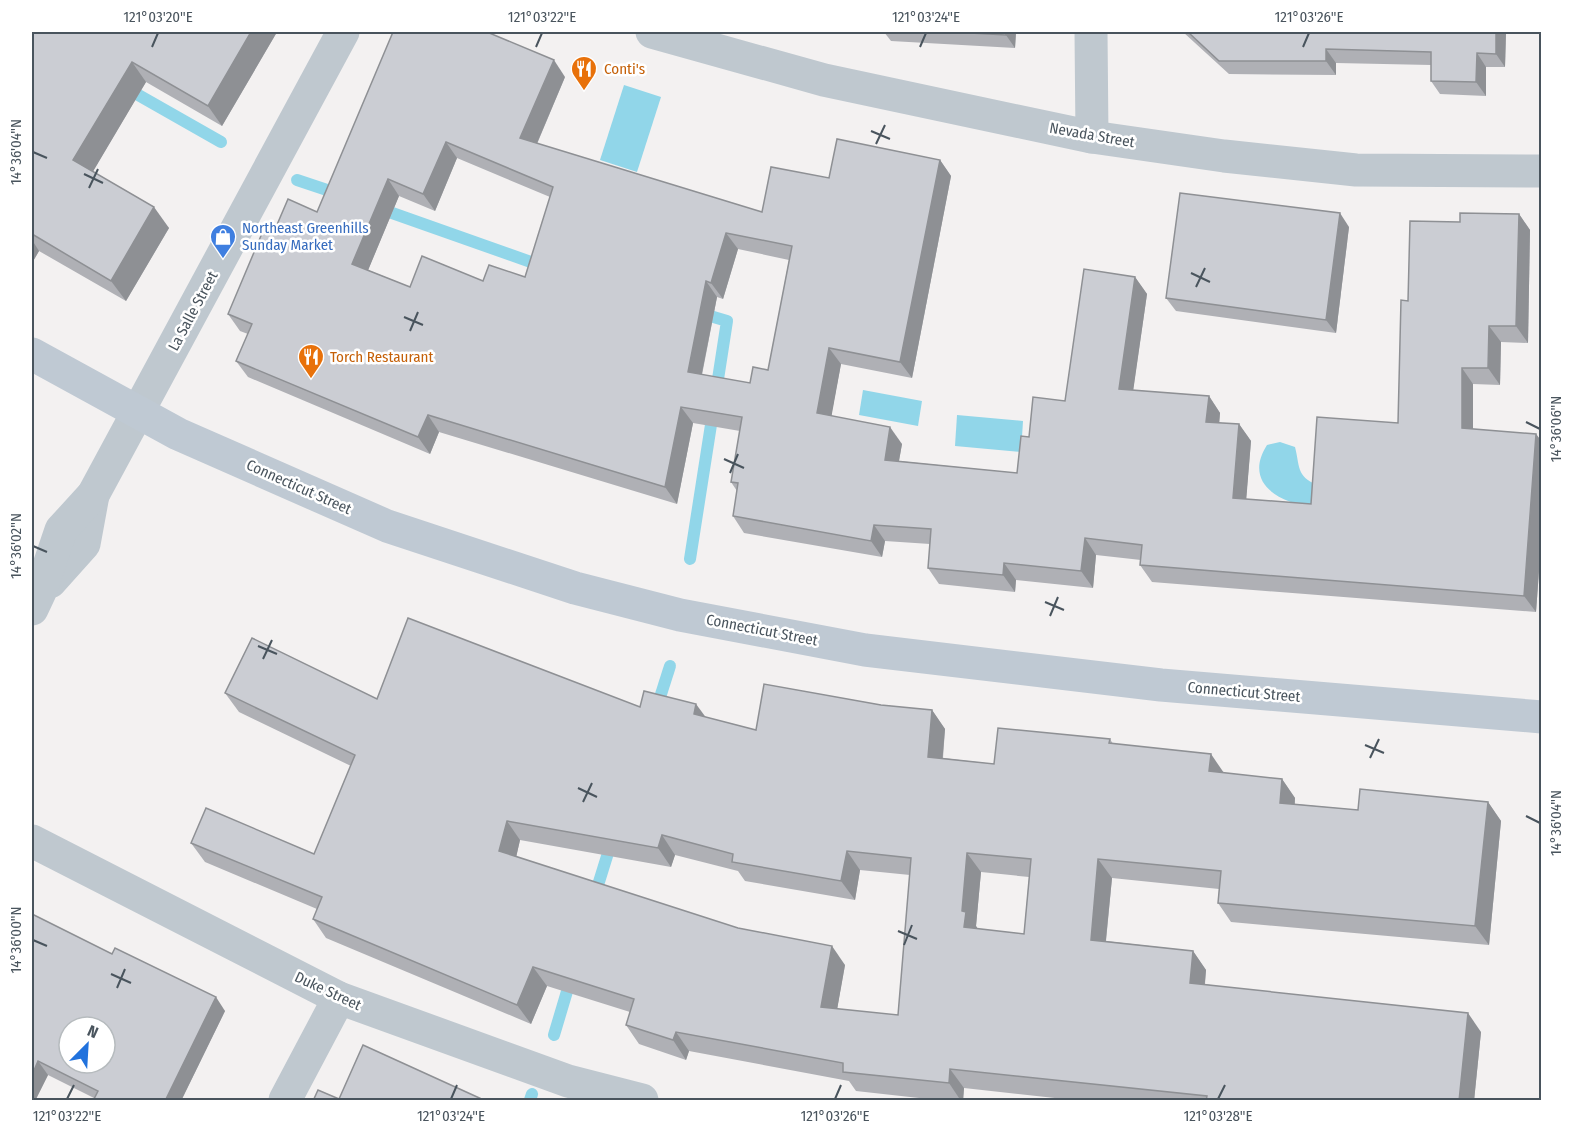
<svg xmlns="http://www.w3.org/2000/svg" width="1573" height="1132" font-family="'Fira Sans Condensed',sans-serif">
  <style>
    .water { fill: #91d6e9 }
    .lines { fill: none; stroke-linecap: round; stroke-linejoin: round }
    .stream { stroke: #91d6e9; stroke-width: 12 }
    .street { stroke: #bfc8cf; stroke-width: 33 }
    .secondary { stroke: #bfc9d3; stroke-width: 33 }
    .wall { fill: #afb0b5; fill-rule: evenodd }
    .shaded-wall { fill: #8e9094 }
    .building { fill: #cbcdd3; stroke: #8e9094; stroke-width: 1.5; fill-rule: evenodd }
    .ticks { fill: none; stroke: #49545d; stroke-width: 2 }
    .labels { text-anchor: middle; stroke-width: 5; stroke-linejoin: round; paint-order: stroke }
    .food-label { font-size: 15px; fill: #c56008; stroke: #fff; text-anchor: start }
    .street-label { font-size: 15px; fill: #49545d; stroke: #fff }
    .shop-label { font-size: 15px; fill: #366cbe; stroke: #fff; text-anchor: start }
    .neatline { fill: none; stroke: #49545d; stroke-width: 2 }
    .ticks-label { font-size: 15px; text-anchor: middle; fill: #49545d }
  </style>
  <rect width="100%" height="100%" fill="#f3f1f1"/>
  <g class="water">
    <polygon points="624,85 661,97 637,172 600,160"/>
    <polygon points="863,390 922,401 918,426 859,415"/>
    <polygon points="957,415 1023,421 1021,452 955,446"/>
    <path d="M1280,442L1295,447C1300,466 1296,476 1317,485L1313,507C1279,503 1243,483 1267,445Z"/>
  </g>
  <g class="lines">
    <g class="stream">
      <polyline points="126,88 221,142"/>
      <polyline points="297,180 342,195"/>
      <polyline points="378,208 545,267"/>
      <polyline points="700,313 727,321 716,392"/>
      <polyline points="690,559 713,412"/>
      <polyline points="656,710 670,666"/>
      <polyline points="594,898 612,840"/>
      <polyline points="554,1035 571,978"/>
      <polyline points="530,1100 532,1094"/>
    </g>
    <g class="street">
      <polyline points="652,32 824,80 1092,137 1224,156 1356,170 1542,171"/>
      <polyline points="1091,32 1092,137"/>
      <polyline points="50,582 84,544 93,495"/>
      <polyline points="32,609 40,592 61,530 93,495 343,32"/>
      <polyline points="32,841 339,998 568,1081 642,1100"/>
      <polyline points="285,1100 339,998"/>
    </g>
    <polyline class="secondary" points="32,354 178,434 387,526 575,588 680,615 865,650 1161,685 1542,717"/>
  </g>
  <g class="wall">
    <polygon points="277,32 222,126 146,82 93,171 169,228 126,301 39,251 32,263 32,34"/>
    <polygon points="884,32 1016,32 1015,48 891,41"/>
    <polygon points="1183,32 1506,32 1505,67 1486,67 1486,96 1440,94 1431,81 1431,65 1336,63 1336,75 1229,74"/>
    <path d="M565,77L537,144L762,212L829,178L940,160L951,176L912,378L841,364L831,416L902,444L899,461L1017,473L1029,437L1065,401L1135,277L1147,294L1133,390L1209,396L1220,413L1219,423L1239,424L1251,441L1246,499L1311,504L1398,423L1408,301L1460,222L1519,214L1530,230L1528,343L1501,342L1500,385L1473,384V429L1536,434L1542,442V530L1536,612L1152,582L1140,565L1141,560L1096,555L1093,588L1016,580L1015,592L939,584L928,568L930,544L885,541L882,557L744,533L733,516L737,491L731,482L740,431L693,423L677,504L439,432L430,454L248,377L236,361L248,334L240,331L228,314L273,234L317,212ZM457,158L550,197L525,277L483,281L410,287L368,270L399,196L435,211ZM738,249L789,260L768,370L750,383L702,375L717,297L723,299Z"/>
    <polygon points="1349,227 1336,333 1176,311 1166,298"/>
    <path d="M225,693L640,707L706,717L756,730L881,705L932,710L945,729L943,758L994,764L1110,739L1113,744L1224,773L1282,779L1295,798V804L1358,810L1488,802L1501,821L1489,945L1231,922L1218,903L1219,889L1112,878L1106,941L1193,951L1206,970L1205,984L1481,1032L1474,1101H1082L964,1088L963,1101H946L856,1091L849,1081L689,1051L686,1060L639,1044L626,1025L630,1012L547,986L531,1024L326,938L313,919L317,909L205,862L191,843L314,854L351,766L239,712ZM520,840L671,867L675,855L738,871L745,881L855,900L860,870L910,875L898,1015L837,1009L845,965L516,857ZM981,872L1029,877L1024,934L978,929L976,926Z"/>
    <polygon points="32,914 225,1011 181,1101 93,1101 94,1098 48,1075 35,1101 32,1101"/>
  </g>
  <g class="shaded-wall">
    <polygon points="251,32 277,32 222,126 208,106"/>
    <polygon points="1006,32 1016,32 1015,48 1006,35"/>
    <polygon points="1496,32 1506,32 1505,67 1496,54"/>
    <polygon points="1326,49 1336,63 1336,75 1326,61"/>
    <polygon points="1477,53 1486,67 1486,96 1476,82"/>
    <polygon points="554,60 565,77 532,155 520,138"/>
    <polygon points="132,62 146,82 88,180 73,160"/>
    <polygon points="446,142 457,158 435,211 423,194"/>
    <polygon points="940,160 951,176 912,378 900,362"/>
    <polygon points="388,179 399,196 364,280 352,264"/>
    <polygon points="154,207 169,228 126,301 111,281"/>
    <polygon points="1340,213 1349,227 1336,333 1326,320"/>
    <polygon points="1519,214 1530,230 1528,343 1516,326"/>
    <polygon points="726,233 738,249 723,299 711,283"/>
    <polygon points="32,240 39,251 32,263"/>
    <polygon points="1135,277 1147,294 1131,406 1119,389"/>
    <polygon points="706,281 717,297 699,388 688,372"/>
    <polygon points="1489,326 1501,342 1500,385 1488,368"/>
    <polygon points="829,348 841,364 829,430 817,413"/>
    <polygon points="1462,368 1473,384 1473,445 1462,428"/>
    <polygon points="1209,396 1220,413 1218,438 1206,422"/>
    <polygon points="681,407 693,423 677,504 665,487"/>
    <polygon points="428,415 439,432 430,454 418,437"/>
    <polygon points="1239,424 1251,441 1245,515 1233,498"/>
    <polygon points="890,427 902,444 896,477 885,460"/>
    <polygon points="1536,434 1542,442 1542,530 1536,612 1524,596"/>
    <polygon points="874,525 885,541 882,557 871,541"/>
    <polygon points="1085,538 1096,555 1093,588 1081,571"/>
    <polygon points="1004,563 1016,580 1015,592 1003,575"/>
    <polygon points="696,704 710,723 694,714"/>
    <polygon points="932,710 945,729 941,776 928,757"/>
    <polygon points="1211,754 1224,773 1209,771"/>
    <polygon points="1282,779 1295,798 1293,822 1280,803"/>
    <polygon points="1488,802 1501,821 1489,945 1475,926"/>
    <polygon points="507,821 520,840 513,871 499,851"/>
    <polygon points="662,835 675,855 671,867 658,848"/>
    <polygon points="847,851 860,870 855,900 841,881"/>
    <polygon points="967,853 981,872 976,926 979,931 964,927 962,911"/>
    <polygon points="1098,859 1112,878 1104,959 1091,940"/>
    <polygon points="832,946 845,965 834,1027 821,1007"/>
    <polygon points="1193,951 1206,970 1203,1002 1190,983"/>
    <polygon points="533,967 547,986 531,1024 517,1005"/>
    <polygon points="216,997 225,1011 181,1101 165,1101"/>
    <polygon points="1468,1013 1481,1032 1474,1101 1459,1101"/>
    <polygon points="676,1032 689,1051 686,1060 673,1040"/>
    <polygon points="38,1061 48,1075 35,1101 32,1101 32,1075"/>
    <polygon points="950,1069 964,1088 963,1101 961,1101 949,1083"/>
  </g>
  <g class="building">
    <polygon points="33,32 251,32 208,106 132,62 73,160 154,207 111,281 32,234 32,34"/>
    <path d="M393,32H487L554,60L520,138L762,212L771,167L829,178L837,139L940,160L900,362L829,348L817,413L890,427L885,460L1017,473L1021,436L1029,437L1033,397L1065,401L1084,269L1135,277L1119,389L1209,396L1206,422L1239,424L1233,498L1311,504L1317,417L1398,423L1401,300L1408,301L1410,221L1460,222V213L1519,214L1516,326H1489L1488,368H1462V428L1536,434L1524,596L1140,565L1142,545L1085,538L1081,571L1004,563L1003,575L928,568L931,529L874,525L871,541L733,516L738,483L731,482L742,417L681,407L665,487L428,415L418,437L236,361L252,324L228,314L263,231L273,234L288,199L317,212ZM446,142L553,187L525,277L489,265L483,281L422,256L410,287L352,264L388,179L423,194ZM726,233L792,246L768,370L753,367L750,383L688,372L706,281L711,283Z"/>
    <polygon points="952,32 1006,32 1006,35"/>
    <polygon points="1188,32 1496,32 1496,54 1477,53 1476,82 1431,81 1431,52 1326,49 1326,61 1219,61"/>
    <polygon points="1180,193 1340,213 1326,320 1166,298"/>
    <path d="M408,618L640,707L644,691L696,704L694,714L756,730L764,684L881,705L932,710L928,757L994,764L998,728L1110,739L1109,743L1211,754L1209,771L1282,779L1280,803L1358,810L1360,789L1488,802L1475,926L1218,903L1221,871L1098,859L1091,940L1193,951L1190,983L1468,1013L1459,1101H1206L1207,1096L950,1069L949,1083L843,1072V1063L676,1032L673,1040L626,1025L634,999L533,967L517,1005L313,919L322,897L191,843L206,808L314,854L355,755L225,693L252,638L377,699ZM507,821L658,848L662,835L733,854L732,862L841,881L847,851L911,858L898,1015L821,1007L832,946L738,928L499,851ZM967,853L1031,859L1024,934L964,927L966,912L962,911Z"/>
    <path d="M32,914L112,954L115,948L216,997L165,1101H93L98,1091L38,1061L32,1075ZM69,1027H105V1063H69Z"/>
    <polygon points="363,1045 486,1101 313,1101 318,1090 339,1099"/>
  </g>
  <path class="ticks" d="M152,47L158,33M536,47L542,33M920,47L926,33M1303,47L1309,33M871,131L890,139M876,144L885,125M33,152L47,158M84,174L103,183M89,188L98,169M1191,273L1210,282M1196,287L1205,268M404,317L423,325M410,331L418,312M1526,422L1540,429M724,459L744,468M730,473L738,454M33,546L47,552M1045,602L1064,610M1050,616L1058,597M258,646L277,654M263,659L272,640M1365,745L1384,753M1370,758L1379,739M578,788L597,797M583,802L592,783M1526,816L1540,823M898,931L917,939M33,940L47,946M904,945L912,925M111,974L131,983M117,988L125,969M67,1099L74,1085M451,1099L457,1085M835,1099L841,1085M1218,1099L1225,1085"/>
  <defs>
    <symbol id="restaurant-pin" viewBox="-11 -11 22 30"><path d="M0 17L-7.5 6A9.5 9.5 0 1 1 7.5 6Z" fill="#e8710a" stroke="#fff"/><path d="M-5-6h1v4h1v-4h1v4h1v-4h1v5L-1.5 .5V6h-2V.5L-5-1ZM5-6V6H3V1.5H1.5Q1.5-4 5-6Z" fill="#fff"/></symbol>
    <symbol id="shop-pin" viewBox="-11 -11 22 30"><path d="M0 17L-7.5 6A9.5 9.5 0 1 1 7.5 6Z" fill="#3f7fe0" stroke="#fff"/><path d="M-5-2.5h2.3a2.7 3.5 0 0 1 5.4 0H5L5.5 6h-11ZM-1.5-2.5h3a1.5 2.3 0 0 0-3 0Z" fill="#fff"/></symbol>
  </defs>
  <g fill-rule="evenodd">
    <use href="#restaurant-pin" x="569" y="54" width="30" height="40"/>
    <use href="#shop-pin" x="208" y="222" width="30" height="40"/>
    <use href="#restaurant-pin" x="296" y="342" width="30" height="40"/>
  </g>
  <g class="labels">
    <g class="food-label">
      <text x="604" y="74">Conti's</text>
      <text x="330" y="362">Torch Restaurant</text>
    </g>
    <g class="street-label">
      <text transform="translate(1092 135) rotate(10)" y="5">Nevada Street</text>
      <text transform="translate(193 311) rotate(-62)" y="5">La Salle Street</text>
      <text transform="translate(299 487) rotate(24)" y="5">Connecticut Street</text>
      <text transform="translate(762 630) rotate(11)" y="5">Connecticut Street</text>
      <text transform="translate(1244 692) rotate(5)" y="5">Connecticut Street</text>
      <text transform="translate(328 991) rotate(25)" y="5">Duke Street</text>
    </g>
    <g class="shop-label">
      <text x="242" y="233">Northeast Greenhills<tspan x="242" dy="17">Sunday Market</tspan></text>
    </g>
  </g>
  <rect width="1573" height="1132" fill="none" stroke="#ffffff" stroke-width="66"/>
  <g transform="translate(87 1045) rotate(24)"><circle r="28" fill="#ffffff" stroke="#b6bbbe" stroke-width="1.5"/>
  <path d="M0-4.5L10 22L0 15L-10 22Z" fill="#2172dd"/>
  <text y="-9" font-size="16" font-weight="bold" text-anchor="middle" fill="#49545d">N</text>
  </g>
  <rect x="33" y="33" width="1507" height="1066" class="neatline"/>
  <g class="ticks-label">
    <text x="158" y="22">121°03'20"E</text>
    <text x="542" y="22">121°03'22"E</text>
    <text x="926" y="22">121°03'24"E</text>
    <text x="1309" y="22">121°03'26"E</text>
    <text transform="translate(16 152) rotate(-90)" y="5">14°36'04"N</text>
    <text transform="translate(1556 429) rotate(-90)" y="5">14°36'06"N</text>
    <text transform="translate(16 546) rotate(-90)" y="5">14°36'02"N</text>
    <text transform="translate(1556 823) rotate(-90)" y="5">14°36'04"N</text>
    <text transform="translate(16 940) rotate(-90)" y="5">14°36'00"N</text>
    <text x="67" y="1121">121°03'22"E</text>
    <text x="451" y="1121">121°03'24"E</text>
    <text x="835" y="1121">121°03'26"E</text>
    <text x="1218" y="1121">121°03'28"E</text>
  </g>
</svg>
